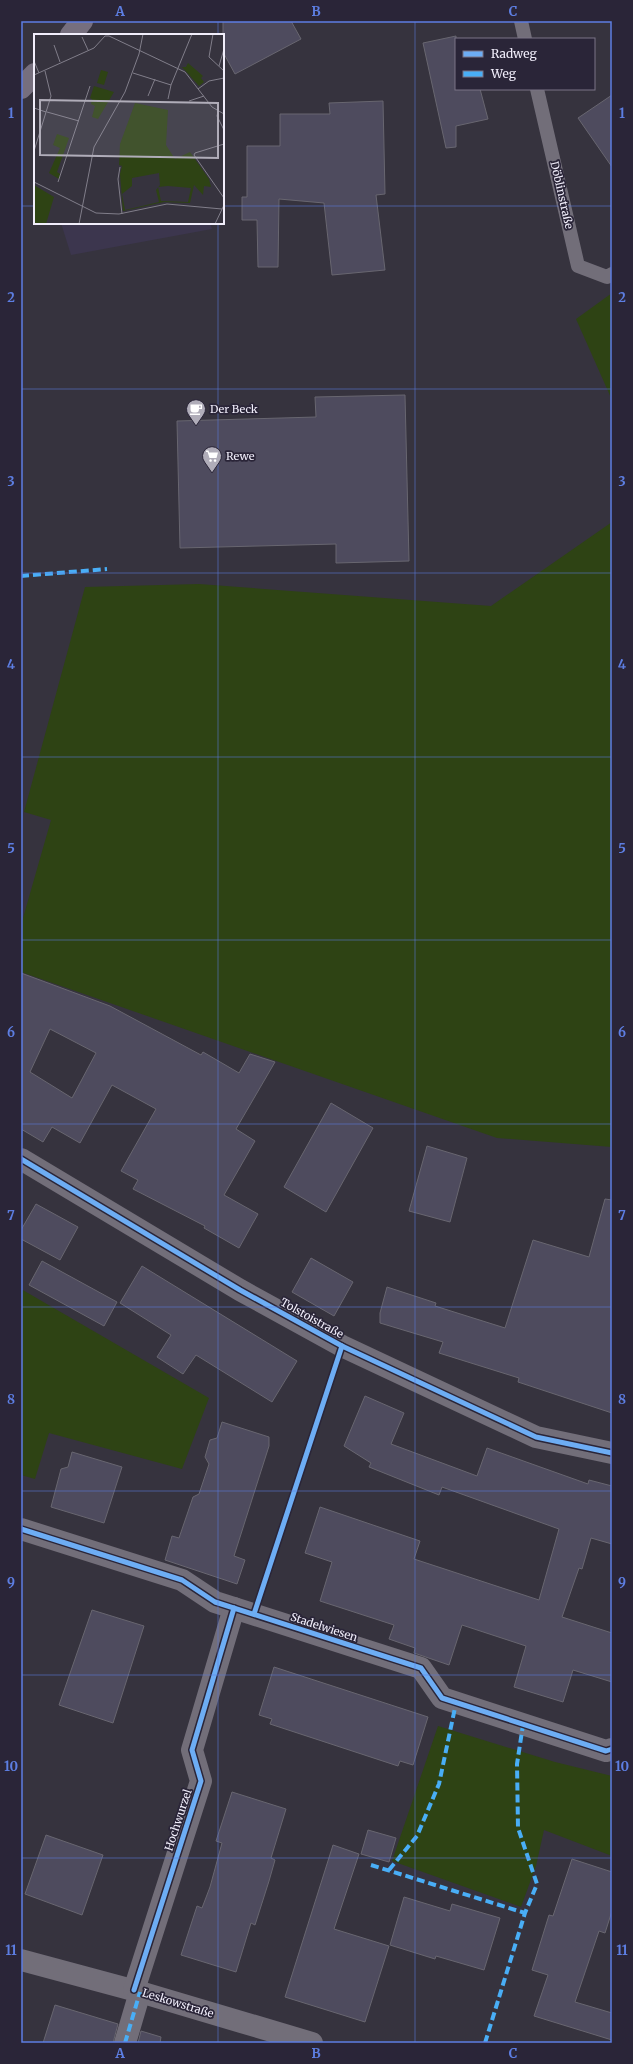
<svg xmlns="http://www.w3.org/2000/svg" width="633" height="2064" font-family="Merriweather,serif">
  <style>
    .built { fill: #3c364e }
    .green { fill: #2e4314 }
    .building { fill: #4e4b5e; stroke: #686670; fill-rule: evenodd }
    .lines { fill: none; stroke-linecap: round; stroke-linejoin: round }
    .service { stroke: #726e79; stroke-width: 14 }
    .minor { stroke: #726e79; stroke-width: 22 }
    .secondary { stroke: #766f7e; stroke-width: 22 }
    .quiet { stroke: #49aef6; stroke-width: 4; stroke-dasharray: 8 4; stroke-linecap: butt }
    .cycleway-casing { stroke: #2a2538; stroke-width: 8 }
    .cycleway { stroke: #6dadf4; stroke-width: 5 }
    .grid { fill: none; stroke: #5d7ee2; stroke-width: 1; stroke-opacity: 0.55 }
    .labels { text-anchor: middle; stroke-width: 3.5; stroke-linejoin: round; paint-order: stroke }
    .street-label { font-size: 11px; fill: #f1eefb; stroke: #2a2538 }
    .poi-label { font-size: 11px; fill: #f1eefb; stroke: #2a2538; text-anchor: start }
    .inset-road { fill: none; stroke: #817e8a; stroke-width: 1 }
    .view { fill: #b0adb9; fill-opacity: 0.15; stroke: #b0adb9; stroke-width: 2 }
    .inset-edge { fill: none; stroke: #f1eefb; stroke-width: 2 }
    .neatline { fill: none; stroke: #5d7ee2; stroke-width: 1.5 }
    .grid-label { font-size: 13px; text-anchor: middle; font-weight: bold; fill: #5d7ee2 }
  </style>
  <rect width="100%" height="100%" fill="#36333e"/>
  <polygon class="built" points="61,223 210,223 212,229 71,255"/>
  <g class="green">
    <polygon points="612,293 612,400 576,319"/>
    <polygon points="612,522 612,1147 497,1138 21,972 21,925 51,820 24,812 85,587 199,584 491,606"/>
    <polygon points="21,1289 209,1398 182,1469 49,1433 35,1479 21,1475"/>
    <polygon points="438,1726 555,1762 612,1776 612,1856 544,1830 536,1866 521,1907 392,1861"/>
  </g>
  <g class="building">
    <polygon points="223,21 291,21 301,39 235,74 223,52"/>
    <polygon points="456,36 456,89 480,89 488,119 456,126 456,147 446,148 423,43"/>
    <polygon points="612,95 612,167 578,118"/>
    <polygon points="383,101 385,194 376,195 385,270 332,275 324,203 279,199 278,267 258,267 257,220 242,220 242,197 247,197 247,146 280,146 280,114 330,114 329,103"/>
    <polygon points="405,395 409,561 336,563 336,544 180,548 177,421 316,417 315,397"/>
    <path d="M21,973L110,1006L201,1055L203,1052L239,1073L250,1054L275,1062L236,1129L255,1141L224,1195L258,1214L239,1248L204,1228L205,1226L133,1189L138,1180L121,1171L156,1109L112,1085L80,1143L52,1127L43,1142L21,1129ZM50,1029L96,1053L72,1098L30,1072Z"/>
    <polygon points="331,1103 373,1128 326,1212 284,1187"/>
    <polygon points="427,1146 467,1158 450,1222 409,1211"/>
    <polygon points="605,1199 612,1200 612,1413 518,1382 519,1378 439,1353 443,1342 380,1323 380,1313 387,1287 436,1303 435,1306 505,1328 533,1240 589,1257"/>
    <polygon points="36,1204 78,1227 60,1260 21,1239 21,1230"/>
    <polygon points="311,1258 353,1282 334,1316 292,1292"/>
    <polygon points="42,1261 117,1302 104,1326 29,1285"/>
    <polygon points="142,1266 297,1361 272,1402 196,1355 183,1374 157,1357 171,1335 120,1303"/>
    <polygon points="365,1396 404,1413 391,1444 477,1476 487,1448 588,1484 589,1480 612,1486 612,1544 591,1538 582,1569 579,1568 562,1617 612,1633 612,1682 573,1670 563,1702 514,1687 526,1646 462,1625 449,1665 414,1653 415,1648 389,1639 394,1625 320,1601 332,1562 305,1553 320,1507 420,1541 414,1559 539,1600 559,1529 442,1487 439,1495 369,1467 371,1463 344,1446"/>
    <polygon points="222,1422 269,1437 269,1446 234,1556 245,1560 237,1584 165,1560 172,1536 179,1538 193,1497 199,1494 209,1464 205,1457 210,1440 217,1438"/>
    <polygon points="72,1452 122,1467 104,1523 51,1507 61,1469 68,1467"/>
    <polygon points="92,1610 144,1626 113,1723 59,1705"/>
    <polygon points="274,1667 428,1717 413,1765 400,1761 398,1766 270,1724 272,1719 259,1715"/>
    <polygon points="232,1792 286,1809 271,1858 275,1860 269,1881 255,1925 251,1923 236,1972 181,1955 197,1906 202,1908 210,1887 222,1843 216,1841"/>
    <polygon points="368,1830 396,1838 389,1862 361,1854"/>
    <polygon points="46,1835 103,1855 82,1915 25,1894"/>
    <polygon points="333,1845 359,1854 334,1929 389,1946 365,2022 285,1997"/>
    <polygon points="572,1859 612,1872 612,1911 605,1933 599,1931 575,2002 612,2013 612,2040 534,2016 548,1975 532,1970 549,1915 553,1916"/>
    <polygon points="404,1897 450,1911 452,1904 500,1918 484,1970 436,1956 435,1959 390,1945"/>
    <polygon points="55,2005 118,2024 113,2043 43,2043"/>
    <polygon points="141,2031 161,2037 160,2043 138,2043"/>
  </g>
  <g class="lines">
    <g class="service">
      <polyline points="521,21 525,39"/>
      <polyline points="537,89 578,266 607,277 612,274"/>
    </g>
    <g class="minor">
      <polyline points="21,1159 240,1290 342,1346 536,1437 612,1453"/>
      <polyline points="21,1529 182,1580 215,1602 421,1668 442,1698 606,1751 612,1749"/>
      <polyline points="21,1960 140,1992 312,2043"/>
      <polyline points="134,1990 201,1781 192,1750 234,1608"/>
      <polyline points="125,2043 140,1992"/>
    </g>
    <g class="secondary">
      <polyline points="71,35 82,21"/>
      <polyline points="21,88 35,74"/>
    </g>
    <g class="quiet">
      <polyline points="21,576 107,569"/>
      <polyline points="371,1865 525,1913"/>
      <polyline points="389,1870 417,1836 439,1784 456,1703"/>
      <polyline points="125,2043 140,1992"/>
      <polyline points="485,2043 525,1913 537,1884 518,1828 517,1764 523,1725"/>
    </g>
    <defs>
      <g id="cycleway">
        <polyline points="21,1159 240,1290 342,1346 536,1437 612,1453"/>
        <polyline points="21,1529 182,1580 215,1602 421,1668 442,1698 606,1751 612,1749"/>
        <polyline points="254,1614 342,1346"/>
        <polyline points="134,1990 201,1781 192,1750 234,1608"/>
      </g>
    </defs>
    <use href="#cycleway" class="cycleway-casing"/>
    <use href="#cycleway" class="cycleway"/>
  </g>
  <path class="grid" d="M218,21V35M415,21V2043M21,206H35M223,206H612M218,223V2043M21,389H612M21,573H612M21,757H612M21,940H612M21,1124H612M21,1307H612M21,1491H612M21,1675H612M21,1858H612"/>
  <defs>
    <symbol id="cafe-pin" viewBox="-11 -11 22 30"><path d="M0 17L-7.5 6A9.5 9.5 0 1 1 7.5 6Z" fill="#b0adb9" stroke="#2a2538"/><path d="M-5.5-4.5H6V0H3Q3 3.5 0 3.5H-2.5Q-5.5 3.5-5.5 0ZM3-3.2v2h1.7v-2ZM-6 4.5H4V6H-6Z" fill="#fff"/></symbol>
    <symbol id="supermarket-pin" viewBox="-11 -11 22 30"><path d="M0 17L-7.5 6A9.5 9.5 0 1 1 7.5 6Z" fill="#b0adb9" stroke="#2a2538"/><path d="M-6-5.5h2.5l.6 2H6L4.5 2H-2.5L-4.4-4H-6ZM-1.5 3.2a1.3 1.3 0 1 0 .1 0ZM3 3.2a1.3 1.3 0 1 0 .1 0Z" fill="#fff"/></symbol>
  </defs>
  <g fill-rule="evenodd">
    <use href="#cafe-pin" x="185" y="398" width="22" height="30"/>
    <use href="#supermarket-pin" x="201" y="445" width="22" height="30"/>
  </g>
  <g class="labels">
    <g class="street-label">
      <text transform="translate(562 195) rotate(77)" y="4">Döblinstraße</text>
      <text transform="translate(312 1318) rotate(29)" y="4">Tolstoistraße</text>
      <text transform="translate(324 1627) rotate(18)" y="4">Stadelwiesen</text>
      <text transform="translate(178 1820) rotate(-72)" y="4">Hochwurzel</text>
      <text transform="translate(178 2003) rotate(17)" y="4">Leskowstraße</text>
    </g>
    <g class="poi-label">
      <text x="210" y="413">Der Beck</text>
      <text x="226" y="460">Rewe</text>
    </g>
  </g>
  <g transform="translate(34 34)">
    <rect width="190" height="190" fill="#36333e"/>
    <path d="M154,29L169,42L167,44L170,48L165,52L148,33H152ZM67,36L74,38L70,51L63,49ZM60,52L80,58L64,85L58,83L61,72L57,70L58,65L56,64ZM101,69L134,76L132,111L141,125L156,118L175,145L177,153L170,152L169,161L160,151L156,169L130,168L89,177L86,140L88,132L85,131L86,110ZM125,139L126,151L122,156L125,168L91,176L88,160L98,152V144ZM134,152L157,154L154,168L127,167L124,153ZM23,100L35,104L23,138L26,140L25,145L15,139L26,114L19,111ZM0,151L20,163L12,190H0Z" fill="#2e4314" fill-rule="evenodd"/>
    <path class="inset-road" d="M179,0L175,23L190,37M48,3L54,16M20,11L26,28M0,27L5,39M185,32L190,15M99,39L137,51L158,0M0,41L60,14L71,2H75L151,38L178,73L190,80M164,55L175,47L190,44M114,62L121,45M134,65L137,51M155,67L170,62M0,74L12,78M13,78L45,87M184,78L183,82L190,96M190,110L161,119L160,121L190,164M0,117L17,62L11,37M86,133L84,145L88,180M0,148L62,179L85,180L133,170L188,175M24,148L56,52M45,190L60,113L91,58L105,20L109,0M181,190L190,171"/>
    <path class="view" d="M6,66L184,69V124L6,121Z"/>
    <rect width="190" height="190" class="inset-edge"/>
  </g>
  <rect width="633" height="2064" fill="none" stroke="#2a2538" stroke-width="44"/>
  <rect x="455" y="38" width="140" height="52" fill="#2a2538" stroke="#7a7586"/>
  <rect x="463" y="51" width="20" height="6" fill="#6dadf4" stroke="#7a7586"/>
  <text x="491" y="58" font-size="12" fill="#f1eefb">Radweg</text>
  <rect x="463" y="71" width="20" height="6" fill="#49aef6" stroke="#7a7586"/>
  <text x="491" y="78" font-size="12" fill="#f1eefb">Weg</text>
  <rect x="22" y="22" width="589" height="2020" class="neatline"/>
  <g class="grid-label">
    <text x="120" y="16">A</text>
    <text x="316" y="16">B</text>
    <text x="513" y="16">C</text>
    <text x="11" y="118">1</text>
    <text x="622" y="118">1</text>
    <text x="11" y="302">2</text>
    <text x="622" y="302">2</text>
    <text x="11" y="486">3</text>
    <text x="622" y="486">3</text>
    <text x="11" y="669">4</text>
    <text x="622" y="669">4</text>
    <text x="11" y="853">5</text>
    <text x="622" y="853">5</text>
    <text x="11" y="1037">6</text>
    <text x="622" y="1037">6</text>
    <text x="11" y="1220">7</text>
    <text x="622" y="1220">7</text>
    <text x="11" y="1404">8</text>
    <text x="622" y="1404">8</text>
    <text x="11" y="1587">9</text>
    <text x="622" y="1587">9</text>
    <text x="11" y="1771">10</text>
    <text x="622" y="1771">10</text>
    <text x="11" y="1955">11</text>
    <text x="622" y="1955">11</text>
    <text x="120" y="2058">A</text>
    <text x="316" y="2058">B</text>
    <text x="513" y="2058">C</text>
  </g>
</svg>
